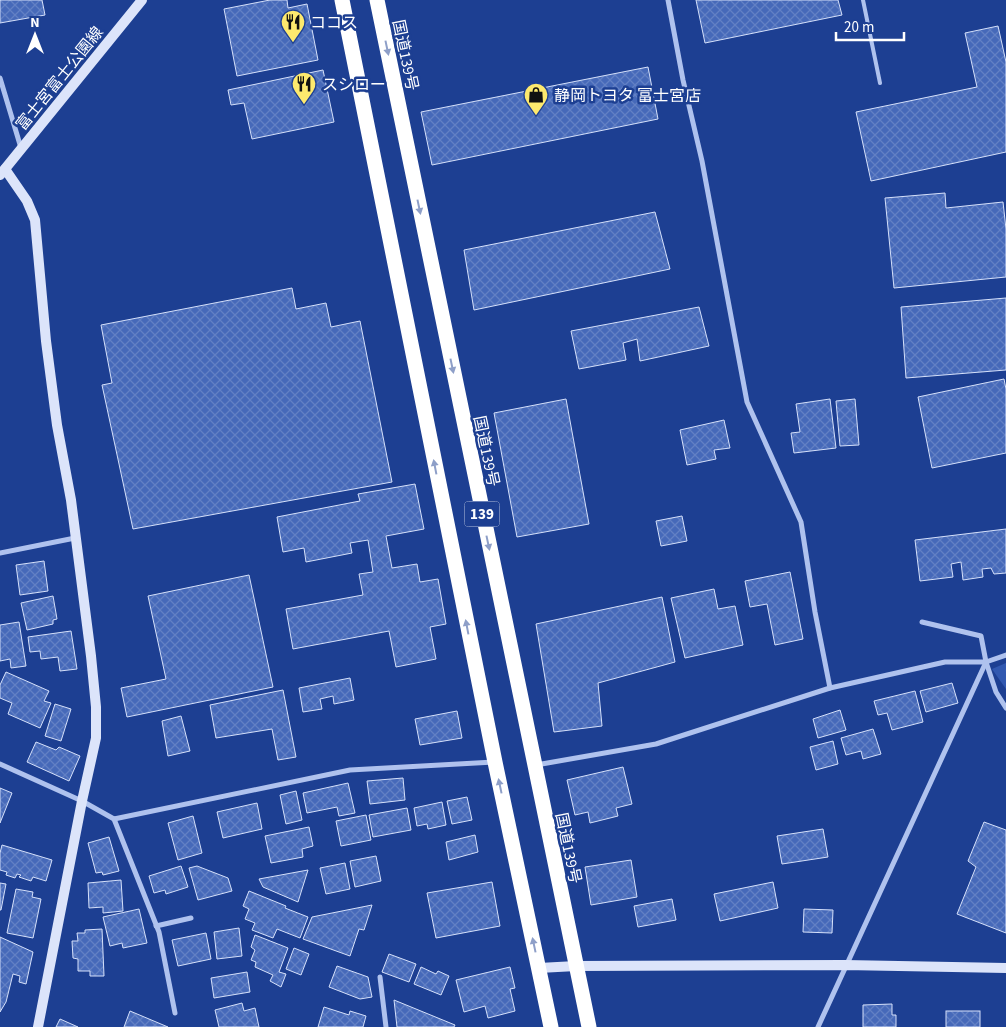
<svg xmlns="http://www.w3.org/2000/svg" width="1006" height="1027" font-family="'Source Sans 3','Noto Sans JP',sans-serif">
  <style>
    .forest { fill: url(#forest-firs) }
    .building { fill: url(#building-cross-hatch); stroke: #d5e0fa }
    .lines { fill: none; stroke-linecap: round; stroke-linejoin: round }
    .lane { stroke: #afc2ee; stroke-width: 4 }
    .street { stroke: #afc2ee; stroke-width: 5 }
    .secondary { stroke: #dce4fa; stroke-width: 10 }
    .highway { stroke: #fff; stroke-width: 15 }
    .oneway { fill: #8e9fc8 }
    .labels { text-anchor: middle; stroke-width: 5; stroke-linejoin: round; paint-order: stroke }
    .shield { fill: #1d3f92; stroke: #bbc5de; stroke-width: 1 }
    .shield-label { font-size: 15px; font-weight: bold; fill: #fff }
    .poi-label { font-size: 16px; fill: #fff; stroke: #1d3f92; text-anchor: start }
    .street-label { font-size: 16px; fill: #fff; stroke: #1d3f92 }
  </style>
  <defs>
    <pattern id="forest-firs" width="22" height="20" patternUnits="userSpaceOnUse" patternTransform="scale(1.25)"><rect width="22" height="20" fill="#3158b0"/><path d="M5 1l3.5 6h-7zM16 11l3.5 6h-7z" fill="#5071bc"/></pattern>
    <pattern id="building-cross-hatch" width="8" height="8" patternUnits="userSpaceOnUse" patternTransform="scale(1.25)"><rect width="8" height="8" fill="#4669b9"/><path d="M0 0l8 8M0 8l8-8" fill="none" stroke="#6280c4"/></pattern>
  </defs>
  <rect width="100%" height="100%" fill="#1d3f92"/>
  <polygon class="forest" points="1006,663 1006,689 992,669"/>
  <g class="building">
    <polygon points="0,0 42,0 45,15 0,23"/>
    <polygon points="270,0 287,0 288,8 307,4 318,60 237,76 224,9"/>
    <polygon points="696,0 838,0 842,15 705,43"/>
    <polygon points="998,26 1006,62 1006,152 871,181 856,112 977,87 965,33"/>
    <polygon points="648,67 658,119 432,165 421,112"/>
    <polygon points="323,70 334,122 252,139 244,103 231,105 228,90"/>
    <polygon points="945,193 946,208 1003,202 1006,229 1006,277 894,288 885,198"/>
    <polygon points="655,212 670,269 474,310 464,250"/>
    <polygon points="292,288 296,309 326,303 331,327 360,321 392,482 133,529 102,385 112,383 101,325"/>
    <polygon points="1006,298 1006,370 906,378 901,307"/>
    <polygon points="699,307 709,346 640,361 637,339 623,343 626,360 579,369 571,331"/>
    <polygon points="1004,379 1006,389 1006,453 932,468 918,397"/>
    <polygon points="566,399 589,524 517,537 494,413"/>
    <polygon points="830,399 836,448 794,453 791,433 800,432 796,404"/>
    <polygon points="855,399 859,445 840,446 836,401"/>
    <polygon points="724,420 730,448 714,450 716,459 687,465 680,430"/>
    <polygon points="415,484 424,529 386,536 392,568 417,564 420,582 438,579 446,624 430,627 436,659 396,667 389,631 293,649 286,609 363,595 359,574 373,572 368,540 350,543 352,553 306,562 304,548 283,552 277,517 360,501 358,494"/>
    <polygon points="682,516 687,541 661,546 656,521"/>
    <polygon points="1006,529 1006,573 994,574 991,568 982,569 983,577 963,580 961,562 951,564 953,577 920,581 915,540"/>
    <polygon points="44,561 48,591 20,595 16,565"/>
    <polygon points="790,572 803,639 775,645 767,604 750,607 745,581"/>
    <polygon points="249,575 273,687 127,717 121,688 166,679 148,596"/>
    <polygon points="714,589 718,609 735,606 743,645 685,658 671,598"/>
    <polygon points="53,596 57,619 53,620 53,624 27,630 21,603"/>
    <polygon points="662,597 675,662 598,683 602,726 554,732 536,624"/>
    <polygon points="19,622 26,666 11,668 10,659 0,661 0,625"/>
    <polygon points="71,631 77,669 60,671 58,657 41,659 40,651 30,652 28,637"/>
    <polygon points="6,672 49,691 44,701 51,703 40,728 8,714 12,703 0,698 0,685"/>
    <polygon points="350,678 354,700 334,704 333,696 320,699 322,709 303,712 299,688"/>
    <polygon points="952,683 958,703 926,712 920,691"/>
    <polygon points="283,690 296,757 278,760 272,729 216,738 210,705"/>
    <polygon points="915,691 923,722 892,730 887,713 878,715 874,701"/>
    <polygon points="55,704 71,709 61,741 45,736"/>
    <polygon points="840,710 846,730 818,738 813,719"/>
    <polygon points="457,711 462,738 420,745 415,719"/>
    <polygon points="181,716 190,751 168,756 162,721"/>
    <polygon points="873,729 881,754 863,759 861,751 846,755 841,738"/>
    <polygon points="833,741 838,764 816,770 810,747"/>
    <polygon points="36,742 56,750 59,747 80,756 69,781 27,762"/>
    <polygon points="623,767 632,804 616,808 618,816 590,823 588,812 575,815 567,780"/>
    <polygon points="403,778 405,800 370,804 367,781"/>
    <polygon points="348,783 355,813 339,816 337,807 307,813 303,793"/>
    <polygon points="0,788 12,793 0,823"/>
    <polygon points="296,791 302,820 286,824 280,795"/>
    <polygon points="467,797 472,820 452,824 447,801"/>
    <polygon points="442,802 446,825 428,829 427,824 417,826 414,808"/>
    <polygon points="257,803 262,829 223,838 217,812"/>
    <polygon points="407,808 411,830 373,837 369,815"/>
    <polygon points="366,815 371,840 341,846 336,821"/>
    <polygon points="193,816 202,853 178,860 168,823"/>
    <polygon points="984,822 1006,830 1006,933 957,914 976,867 968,861"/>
    <polygon points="309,827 313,846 302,849 303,857 271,863 265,836"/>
    <polygon points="823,829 828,857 782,864 777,836"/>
    <polygon points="475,835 478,852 449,860 446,842"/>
    <polygon points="109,837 119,871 103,875 102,872 96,873 88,843"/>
    <polygon points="2,845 52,860 46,881 33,877 31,881 19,877 21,875 17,874 15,878 6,875 7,872 0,870 0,853"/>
    <polygon points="376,856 381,881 355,887 350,861"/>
    <polygon points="631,860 637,897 591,905 585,867"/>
    <polygon points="345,863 350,889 326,894 320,868"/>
    <polygon points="181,866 188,887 166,894 165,890 154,893 149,876"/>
    <polygon points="197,866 228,878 232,891 198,900 189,868"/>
    <polygon points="308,870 298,902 263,887 259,879"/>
    <polygon points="121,880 123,911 103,913 103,907 89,908 88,883"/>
    <polygon points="492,882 500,926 436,938 427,893"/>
    <polygon points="773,882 778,908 720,921 714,894"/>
    <polygon points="0,883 6,884 1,910 0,910"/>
    <polygon points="16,889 33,892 32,897 41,899 33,938 7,933"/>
    <polygon points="249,891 286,906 285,908 308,917 300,938 277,929 273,938 252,930 255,923 245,919 249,909 243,906"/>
    <polygon points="672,899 676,920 638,927 634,906"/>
    <polygon points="372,905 364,930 359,929 350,956 303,939 312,917"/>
    <polygon points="139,909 147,943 123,948 122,943 110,946 103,917"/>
    <polygon points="804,909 833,910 832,933 803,932"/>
    <polygon points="239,928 242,956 217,959 214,932"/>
    <polygon points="102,929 104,976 90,976 90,971 78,971 78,959 73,958 72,941 78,941 77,933 85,933 85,930"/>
    <polygon points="206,933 211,959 178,966 172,940"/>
    <polygon points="255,935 288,948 279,972 286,974 281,987 270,981 273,975 255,967 256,962 251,960 255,950 251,947"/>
    <polygon points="0,937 33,952 26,984 19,982 20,976 13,974 6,1002 0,1012"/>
    <polygon points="294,948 309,954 301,975 286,969"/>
    <polygon points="389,954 416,964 409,982 382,972"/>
    <polygon points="337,966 368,977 372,997 360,999 329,987"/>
    <polygon points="421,967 436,974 438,971 449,976 441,995 414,984"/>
    <polygon points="510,967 515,988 510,989 515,1011 488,1018 485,1006 464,1012 456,980"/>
    <polygon points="247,972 250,992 214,998 211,978"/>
    <polygon points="394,1000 455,1025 454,1027 397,1027"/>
    <polygon points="242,1003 244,1011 255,1008 259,1027 219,1027 215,1010"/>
    <polygon points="892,1004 892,1015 896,1015 896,1027 863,1027 863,1005"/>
    <polygon points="324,1007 349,1015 350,1011 366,1016 363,1027 318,1027"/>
    <polygon points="130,1011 168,1027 124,1027"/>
    <rect x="946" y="1011" width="34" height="16"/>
    <polygon points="60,1019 78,1027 56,1027"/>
  </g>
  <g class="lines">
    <polyline class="lane" points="863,0 880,83"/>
    <g class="street">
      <polyline points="668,0 683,80 702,161 747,402 801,522 815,612 830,688"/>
      <polyline points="0,78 21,148"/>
      <polyline points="0,553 75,538"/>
      <polyline points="986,662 1006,655"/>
      <polyline points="0,764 82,801 114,819 350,770 494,762"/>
      <polyline points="536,765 656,744 830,688 945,662 986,662 996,692 1006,708"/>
      <polyline points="114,819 159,932 175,1013"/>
      <polyline points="156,926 191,918"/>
      <polyline points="380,977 386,1027"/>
      <polyline points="818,1027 986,662 981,636 922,622"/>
    </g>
    <g class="secondary">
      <polyline points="5,169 27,201 35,220 46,341 57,425 71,500 91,656 96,707 96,738 82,801 38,1027"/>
      <polyline points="0,175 142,0"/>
      <polyline points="539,968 576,966 845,965 1006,968"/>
    </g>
    <g class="highway">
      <polyline points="342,0 495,762 551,1027"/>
      <polyline points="377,0 589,1027"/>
    </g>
  </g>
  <defs><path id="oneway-solid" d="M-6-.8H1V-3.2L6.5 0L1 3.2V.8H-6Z" transform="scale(1.25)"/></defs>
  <g class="oneway">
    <use href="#oneway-solid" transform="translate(387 48) rotate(78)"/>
    <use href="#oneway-solid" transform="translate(419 207) rotate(78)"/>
    <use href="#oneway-solid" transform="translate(452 366) rotate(78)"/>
    <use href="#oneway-solid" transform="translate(435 467) rotate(-101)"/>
    <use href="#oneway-solid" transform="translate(488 543) rotate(78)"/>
    <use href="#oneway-solid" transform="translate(467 627) rotate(-101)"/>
    <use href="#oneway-solid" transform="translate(500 786) rotate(-102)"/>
    <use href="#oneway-solid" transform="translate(534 945) rotate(-102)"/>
  </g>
  <defs>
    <symbol id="restaurant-pin" viewBox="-11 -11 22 30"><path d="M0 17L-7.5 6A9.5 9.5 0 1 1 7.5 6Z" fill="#fde96e" stroke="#1d3f92"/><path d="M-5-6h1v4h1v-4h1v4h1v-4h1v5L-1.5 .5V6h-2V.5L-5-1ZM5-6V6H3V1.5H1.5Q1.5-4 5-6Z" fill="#111"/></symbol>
    <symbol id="shop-pin" viewBox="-11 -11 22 30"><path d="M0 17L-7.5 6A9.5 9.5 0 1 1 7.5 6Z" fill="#fde96e" stroke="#1d3f92"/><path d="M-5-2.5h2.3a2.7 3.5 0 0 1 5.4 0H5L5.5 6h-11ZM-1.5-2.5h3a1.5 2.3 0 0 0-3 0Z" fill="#111"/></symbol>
  </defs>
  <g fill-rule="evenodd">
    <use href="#restaurant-pin" x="279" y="8" width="28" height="38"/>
    <use href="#restaurant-pin" x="290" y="70" width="28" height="38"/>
    <use href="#shop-pin" x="522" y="81" width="28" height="38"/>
  </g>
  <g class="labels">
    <rect class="shield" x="464.5" y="501.5" width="35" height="25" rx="4"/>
    <g class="shield-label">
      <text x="482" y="519">139</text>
    </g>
    <g class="poi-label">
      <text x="310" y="28">ココス</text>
      <text x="322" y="90">スシロー</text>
      <text x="554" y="101">静岡トヨタ 富士宮店</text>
    </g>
    <g class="street-label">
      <text transform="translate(406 55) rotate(78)" y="6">国道139号</text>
      <text transform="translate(59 78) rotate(-51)" y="6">富士宮富士公園線</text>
      <text transform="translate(487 451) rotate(78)" y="6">国道139号</text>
      <text transform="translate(569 848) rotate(78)" y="6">国道139号</text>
    </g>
  </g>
  <g transform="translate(35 35)" stroke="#1d3f92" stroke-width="4" paint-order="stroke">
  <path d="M0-4L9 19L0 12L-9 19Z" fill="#ffffff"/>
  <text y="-8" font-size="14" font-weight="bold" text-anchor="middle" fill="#ffffff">N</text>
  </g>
  <path d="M836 32v8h68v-8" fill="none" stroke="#ffffff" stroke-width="2.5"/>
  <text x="844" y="32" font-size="15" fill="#ffffff" stroke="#1d3f92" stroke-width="4" paint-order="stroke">20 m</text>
</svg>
